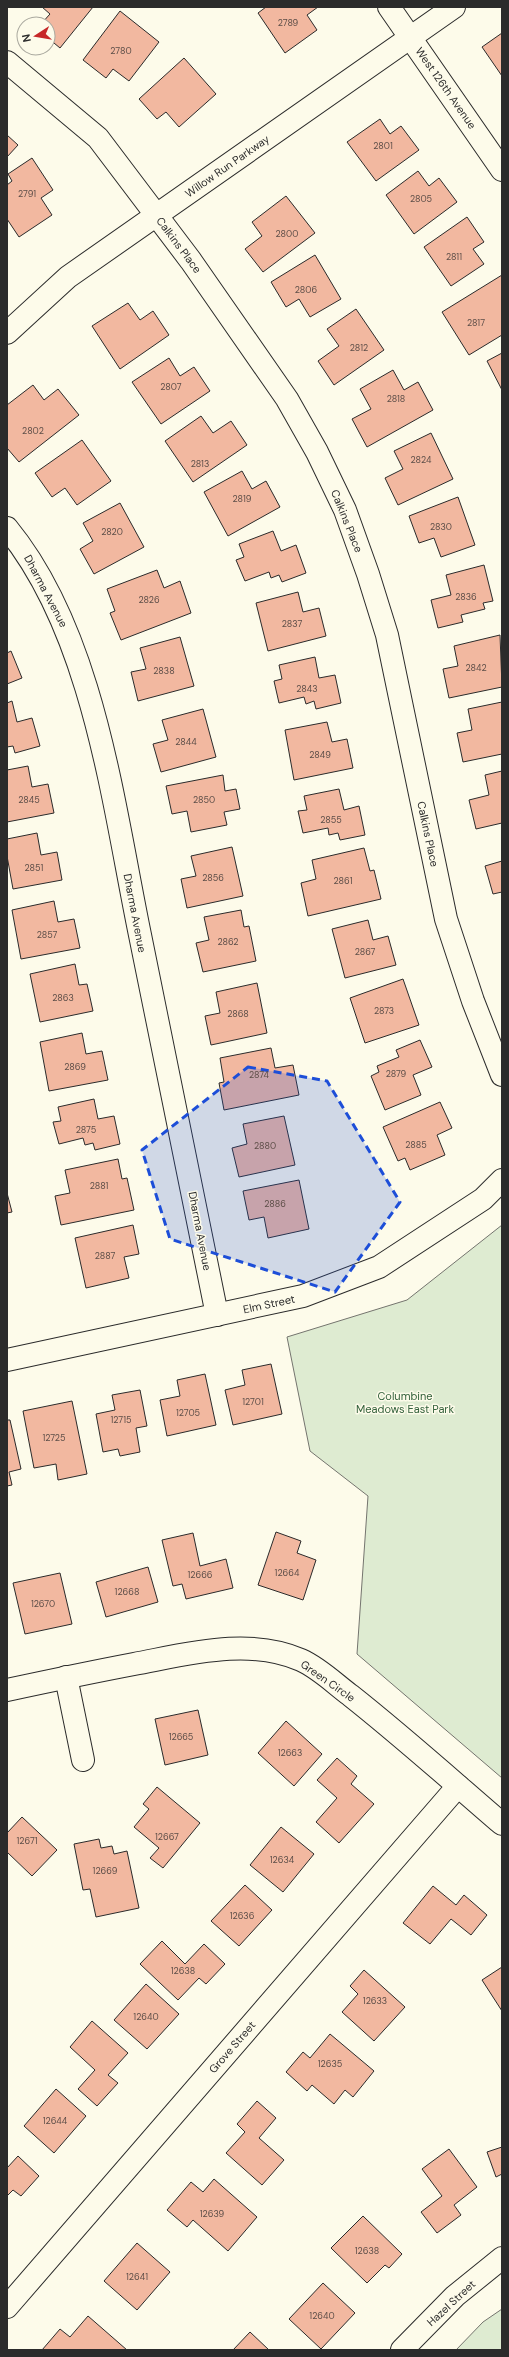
<svg xmlns="http://www.w3.org/2000/svg" width="509" height="2357" font-family="'DM Sans',sans-serif">
  <style>
    .green { fill: #deebd1; stroke: #74746e }
    .building { fill: #f2b8a0; stroke: #2b2b2b }
    .lines { fill: none; stroke-linecap: round; stroke-linejoin: round }
    .street-casing { stroke: #2b2b2b; stroke-width: 24 }
    .street { stroke: #fdfbea; stroke-width: 22 }
    .marked { fill: #1d4ed8; fill-opacity: 0.2; stroke: #1d4ed8; stroke-width: 3; stroke-dasharray: 8 5; stroke-linejoin: round }
    .labels { text-anchor: middle; stroke-width: 3; stroke-linejoin: round; paint-order: stroke }
    .number-label { font-size: 9px; fill: #5d4e48 }
    .street-label { font-size: 11px; fill: #2b2b2b; stroke: #fdfbea }
    .park-label { font-size: 11px; fill: #34623c; stroke: #fdfbea }
  </style>
  <rect width="100%" height="100%" fill="#fdfbea"/>
  <g class="green">
    <polygon points="502,1225 502,1778 357,1654 368,1496 310,1451 287,1337 407,1300"/>
    <polygon points="502,2309 502,2350 456,2350 483,2322"/>
  </g>
  <g class="building">
    <polygon points="42,7 93,7 60,48 48,38 48,24 41,24 50,14"/>
    <polygon points="266,7 318,7 307,15 317,30 285,53 258,13"/>
    <polygon points="120,11 159,42 129,81 113,69 106,78 83,60"/>
    <polygon points="502,33 502,76 482,47"/>
    <polygon points="184,58 216,94 179,127 166,112 157,119 139,99"/>
    <polygon points="380,119 390,134 401,126 419,150 376,181 347,142"/>
    <polygon points="7,135 18,145 7,157"/>
    <polygon points="32,158 53,190 41,198 52,215 19,237 7,219 7,185 12,181 8,174"/>
    <polygon points="418,171 429,186 439,178 457,202 414,234 386,195"/>
    <polygon points="286,196 315,233 263,272 245,249 262,236 252,222"/>
    <polygon points="467,217 484,242 473,249 484,264 451,286 424,247"/>
    <polygon points="315,255 341,299 310,317 299,299 286,307 271,282"/>
    <polygon points="502,275 502,335 469,355 442,312"/>
    <polygon points="128,303 140,320 153,311 169,335 120,369 92,326"/>
    <polygon points="356,309 384,350 334,385 318,361 339,346 327,329"/>
    <polygon points="502,353 502,390 487,361"/>
    <polygon points="169,358 180,376 194,367 210,391 161,424 132,382"/>
    <polygon points="393,370 404,390 418,382 433,410 367,447 352,419 371,409 360,389"/>
    <polygon points="33,385 44,400 58,389 79,415 19,462 7,448 7,405"/>
    <polygon points="201,416 213,433 231,421 247,445 193,482 165,441"/>
    <polygon points="431,433 453,479 398,505 385,478 403,469 394,451"/>
    <polygon points="82,440 111,481 77,505 65,488 52,497 35,473"/>
    <polygon points="242,471 252,489 266,481 280,507 228,536 204,492"/>
    <polygon points="458,497 475,545 441,557 434,538 419,543 409,516"/>
    <polygon points="120,503 144,547 94,574 80,549 93,541 83,523"/>
    <polygon points="273,531 281,551 296,545 306,573 282,582 279,575 271,578 269,572 245,581 236,560 244,557 239,544"/>
    <polygon points="484,565 493,601 483,603 485,609 461,615 463,622 438,628 431,600 451,595 446,575"/>
    <polygon points="157,570 164,588 180,581 191,613 121,640 110,613 115,611 107,589"/>
    <polygon points="298,592 303,612 319,608 326,636 268,651 256,603"/>
    <polygon points="500,635 502,687 449,698 443,669 458,666 454,646"/>
    <polygon points="180,637 194,686 138,701 131,672 146,669 140,648"/>
    <polygon points="11,651 22,678 7,684 7,653"/>
    <polygon points="315,657 319,678 335,675 341,703 316,709 314,701 306,704 304,697 279,703 274,681 282,679 279,665"/>
    <polygon points="12,701 17,722 32,718 40,746 15,753 13,746 7,747 7,703"/>
    <polygon points="502,702 502,754 463,762 457,733 472,730 468,709"/>
    <polygon points="203,709 216,757 161,772 153,744 168,740 162,720"/>
    <polygon points="327,722 332,742 347,739 353,768 294,780 285,730"/>
    <polygon points="28,766 32,787 48,784 54,813 7,822 7,770"/>
    <polygon points="502,771 502,823 476,829 469,800 489,795 485,775"/>
    <polygon points="223,775 225,791 236,789 240,809 224,812 227,825 191,832 187,811 172,814 166,786"/>
    <polygon points="339,789 344,810 359,806 365,835 340,840 338,833 329,835 328,828 303,833 298,811 307,810 304,796"/>
    <polygon points="37,833 41,855 57,852 62,880 13,889 7,856 7,839"/>
    <polygon points="232,847 243,896 187,908 181,879 196,876 191,856"/>
    <polygon points="364,848 370,871 374,870 381,899 308,916 301,883 316,879 312,860"/>
    <polygon points="502,861 502,892 493,894 485,866"/>
    <polygon points="54,901 58,922 74,919 80,948 21,959 12,910"/>
    <polygon points="241,910 244,927 249,926 256,961 203,972 196,943 209,940 204,917"/>
    <polygon points="368,920 373,940 388,936 396,965 345,978 332,929"/>
    <polygon points="75,964 79,985 87,984 93,1011 40,1022 30,974"/>
    <polygon points="403,979 419,1025 365,1043 350,998"/>
    <polygon points="257,983 267,1033 211,1045 205,1016 220,1013 216,992"/>
    <polygon points="82,1033 86,1054 102,1051 108,1080 49,1091 40,1042"/>
    <polygon points="420,1040 432,1067 413,1075 421,1095 385,1110 371,1076 379,1072 377,1066 399,1057 396,1050"/>
    <polygon points="271,1048 275,1068 293,1065 299,1095 224,1110 219,1083 224,1082 220,1058"/>
    <polygon points="94,1099 98,1119 114,1116 120,1144 95,1150 93,1143 85,1145 83,1138 59,1144 53,1122 61,1121 58,1107"/>
    <polygon points="440,1102 452,1128 437,1135 445,1155 410,1170 405,1158 398,1161 383,1127"/>
    <polygon points="284,1116 295,1165 239,1177 232,1148 247,1144 243,1124"/>
    <polygon points="118,1159 122,1179 127,1178 134,1210 61,1225 55,1196 70,1193 65,1170"/>
    <polygon points="299,1180 309,1229 268,1238 264,1217 249,1220 243,1191"/>
    <polygon points="7,1193 12,1212 7,1213"/>
    <polygon points="133,1225 139,1254 124,1257 129,1278 86,1288 75,1238"/>
    <polygon points="271,1364 282,1414 233,1425 225,1390 245,1385 242,1370"/>
    <polygon points="205,1374 216,1425 167,1436 160,1400 180,1396 177,1380"/>
    <polygon points="140,1390 147,1426 136,1428 140,1452 120,1456 118,1449 103,1452 96,1414 115,1410 112,1395"/>
    <polygon points="72,1401 87,1474 58,1480 56,1464 34,1468 23,1411"/>
    <polygon points="7,1420 10,1420 21,1469 9,1472 12,1485 7,1486"/>
    <polygon points="276,1532 301,1541 297,1553 316,1560 303,1600 258,1585"/>
    <polygon points="193,1533 200,1566 226,1559 233,1588 186,1599 182,1584 173,1586 162,1540"/>
    <polygon points="148,1567 158,1602 106,1617 96,1582"/>
    <polygon points="60,1573 72,1624 25,1634 13,1583"/>
    <polygon points="198,1710 208,1755 165,1765 155,1719"/>
    <polygon points="286,1721 322,1754 294,1786 258,1753"/>
    <polygon points="337,1758 357,1776 351,1784 374,1804 339,1843 316,1822 337,1798 317,1780"/>
    <polygon points="157,1787 200,1823 163,1868 150,1858 159,1848 134,1827 149,1809 143,1804"/>
    <polygon points="22,1817 57,1850 32,1876 7,1852 7,1833"/>
    <polygon points="281,1827 314,1854 283,1892 250,1865"/>
    <polygon points="99,1839 101,1848 112,1846 114,1854 127,1851 139,1908 96,1917 90,1889 83,1890 74,1844"/>
    <polygon points="245,1885 272,1910 239,1946 211,1921"/>
    <polygon points="433,1886 456,1905 464,1895 487,1915 471,1935 451,1919 430,1944 403,1923"/>
    <polygon points="162,1941 185,1964 204,1944 225,1964 206,1984 199,1978 178,2000 140,1964"/>
    <polygon points="502,1967 502,2011 482,1980"/>
    <polygon points="364,1970 405,2007 374,2041 342,2012 358,1994 350,1986"/>
    <polygon points="146,1984 179,2014 147,2049 114,2020"/>
    <polygon points="92,2021 128,2053 108,2075 118,2083 97,2106 78,2089 95,2070 70,2047"/>
    <polygon points="330,2034 374,2071 353,2097 345,2090 334,2104 312,2085 307,2091 286,2072 303,2052 310,2058"/>
    <polygon points="56,2089 86,2116 54,2153 24,2126"/>
    <polygon points="257,2101 276,2118 259,2138 284,2160 262,2185 226,2153 245,2132 237,2124"/>
    <polygon points="502,2147 502,2174 496,2177 487,2152"/>
    <polygon points="449,2149 477,2187 454,2205 461,2215 437,2233 421,2212 442,2196 422,2169"/>
    <polygon points="18,2156 39,2176 21,2196 13,2190 7,2196 7,2168"/>
    <polygon points="214,2179 257,2217 228,2251 193,2220 187,2227 167,2210 191,2182 203,2192"/>
    <polygon points="363,2216 402,2254 389,2268 385,2265 367,2283 331,2248"/>
    <polygon points="137,2243 170,2272 137,2310 104,2281"/>
    <polygon points="323,2283 355,2313 321,2349 289,2319"/>
    <polygon points="88,2316 127,2350 42,2350 60,2329 70,2337"/>
    <polygon points="250,2332 269,2350 233,2350"/>
  </g>
  <g class="lines">
    <defs>
      <g id="street">
        <polyline points="389,7 502,170"/>
        <polyline points="7,62 98,138 191,261 287,399 317,452 345,510 368,574 387,635 446,919 473,1001 502,1075"/>
        <polyline points="7,333 68,277 454,7"/>
        <path d="M7,528C94,634 113,804 140,935C166,1062 191,1189 217,1315"/>
        <polyline points="7,1360 303,1296 379,1267 483,1199 502,1180"/>
        <polyline points="66,1677 83,1760"/>
        <path d="M7,1690C49,1681 92,1672 134,1664C188,1654 249,1637 301,1660C319,1668 334,1683 350,1695C402,1736 452,1781 502,1824"/>
        <polyline points="7,2307 458,1786"/>
        <polyline points="402,2350 455,2296 502,2258"/>
      </g>
    </defs>
    <use href="#street" class="street-casing"/>
    <use href="#street" class="street"/>
  </g>
  <path class="marked" d="M248,1067L327,1081L400,1202L335,1292L170,1239L142,1150Z"/>
  <g class="labels">
    <g class="number-label">
      <text x="288" y="26">2789</text>
      <text x="121" y="54">2780</text>
      <text x="383" y="149">2801</text>
      <text x="27" y="197">2791</text>
      <text x="421" y="202">2805</text>
      <text x="287" y="237">2800</text>
      <text x="454" y="260">2811</text>
      <text x="306" y="293">2806</text>
      <text x="476" y="326">2817</text>
      <text x="359" y="351">2812</text>
      <text x="171" y="390">2807</text>
      <text x="396" y="402">2818</text>
      <text x="33" y="434">2802</text>
      <text x="421" y="463">2824</text>
      <text x="200" y="467">2813</text>
      <text x="242" y="502">2819</text>
      <text x="441" y="530">2830</text>
      <text x="112" y="535">2820</text>
      <text x="466" y="600">2836</text>
      <text x="149" y="603">2826</text>
      <text x="292" y="627">2837</text>
      <text x="476" y="671">2842</text>
      <text x="164" y="674">2838</text>
      <text x="307" y="692">2843</text>
      <text x="186" y="745">2844</text>
      <text x="320" y="758">2849</text>
      <text x="29" y="803">2845</text>
      <text x="204" y="803">2850</text>
      <text x="331" y="823">2855</text>
      <text x="34" y="871">2851</text>
      <text x="213" y="881">2856</text>
      <text x="343" y="884">2861</text>
      <text x="47" y="938">2857</text>
      <text x="228" y="945">2862</text>
      <text x="365" y="955">2867</text>
      <text x="63" y="1001">2863</text>
      <text x="384" y="1014">2873</text>
      <text x="238" y="1017">2868</text>
      <text x="75" y="1070">2869</text>
      <text x="396" y="1077">2879</text>
      <text x="259" y="1078">2874</text>
      <text x="86" y="1133">2875</text>
      <text x="416" y="1148">2885</text>
      <text x="265" y="1149">2880</text>
      <text x="99" y="1189">2881</text>
      <text x="275" y="1207">2886</text>
      <text x="105" y="1259">2887</text>
      <text x="253" y="1405">12701</text>
      <text x="188" y="1416">12705</text>
      <text x="121" y="1423">12715</text>
      <text x="54" y="1441">12725</text>
      <text x="287" y="1576">12664</text>
      <text x="200" y="1578">12666</text>
      <text x="127" y="1595">12668</text>
      <text x="43" y="1607">12670</text>
      <text x="181" y="1740">12665</text>
      <text x="290" y="1756">12663</text>
      <text x="167" y="1840">12667</text>
      <text x="27" y="1844">12671</text>
      <text x="282" y="1863">12634</text>
      <text x="105" y="1874">12669</text>
      <text x="242" y="1919">12636</text>
      <text x="183" y="1974">12638</text>
      <text x="375" y="2004">12633</text>
      <text x="146" y="2020">12640</text>
      <text x="330" y="2067">12635</text>
      <text x="55" y="2124">12644</text>
      <text x="212" y="2217">12639</text>
      <text x="367" y="2254">12638</text>
      <text x="137" y="2280">12641</text>
      <text x="322" y="2319">12640</text>
    </g>
    <g class="street-label">
      <text transform="translate(446 88) rotate(55)" y="4">West 126th Avenue</text>
      <text transform="translate(227 166) rotate(-35)" y="4">Willow Run Parkway</text>
      <text transform="translate(179 245) rotate(53)" y="4">Calkins Place</text>
      <text transform="translate(347 521) rotate(68)" y="4">Calkins Place</text>
      <text transform="translate(46 591) rotate(62)" y="4">Dharma Avenue</text>
      <text transform="translate(428 834) rotate(78)" y="4">Calkins Place</text>
      <text transform="translate(135 913) rotate(79)" y="4">Dharma Avenue</text>
      <text transform="translate(200 1231) rotate(79)" y="4">Dharma Avenue</text>
      <text transform="translate(269 1304) rotate(-12)" y="4">Elm Street</text>
      <text transform="translate(328 1681) rotate(35)" y="4">Green Circle</text>
      <text transform="translate(232 2047) rotate(-49)" y="4">Grove Street</text>
      <text transform="translate(451 2303) rotate(-43)" y="4">Hazel Street</text>
    </g>
    <g class="park-label">
      <text x="405" y="1400">Columbine<tspan x="405" dy="13">Meadows East Park</tspan></text>
    </g>
  </g>
  <rect width="509" height="2357" fill="none" stroke="#2b2b2b" stroke-width="16"/>
  <g transform="translate(36 36) rotate(258)"><circle r="19" fill="#fdfbea" stroke="#a9a89e"/>
  <path d="M0-3L7 15L0 10L-7 15Z" fill="#c62828"/>
  <text y="-6" font-size="11" font-weight="bold" text-anchor="middle" fill="#2b2b2b">N</text>
  </g>
</svg>
